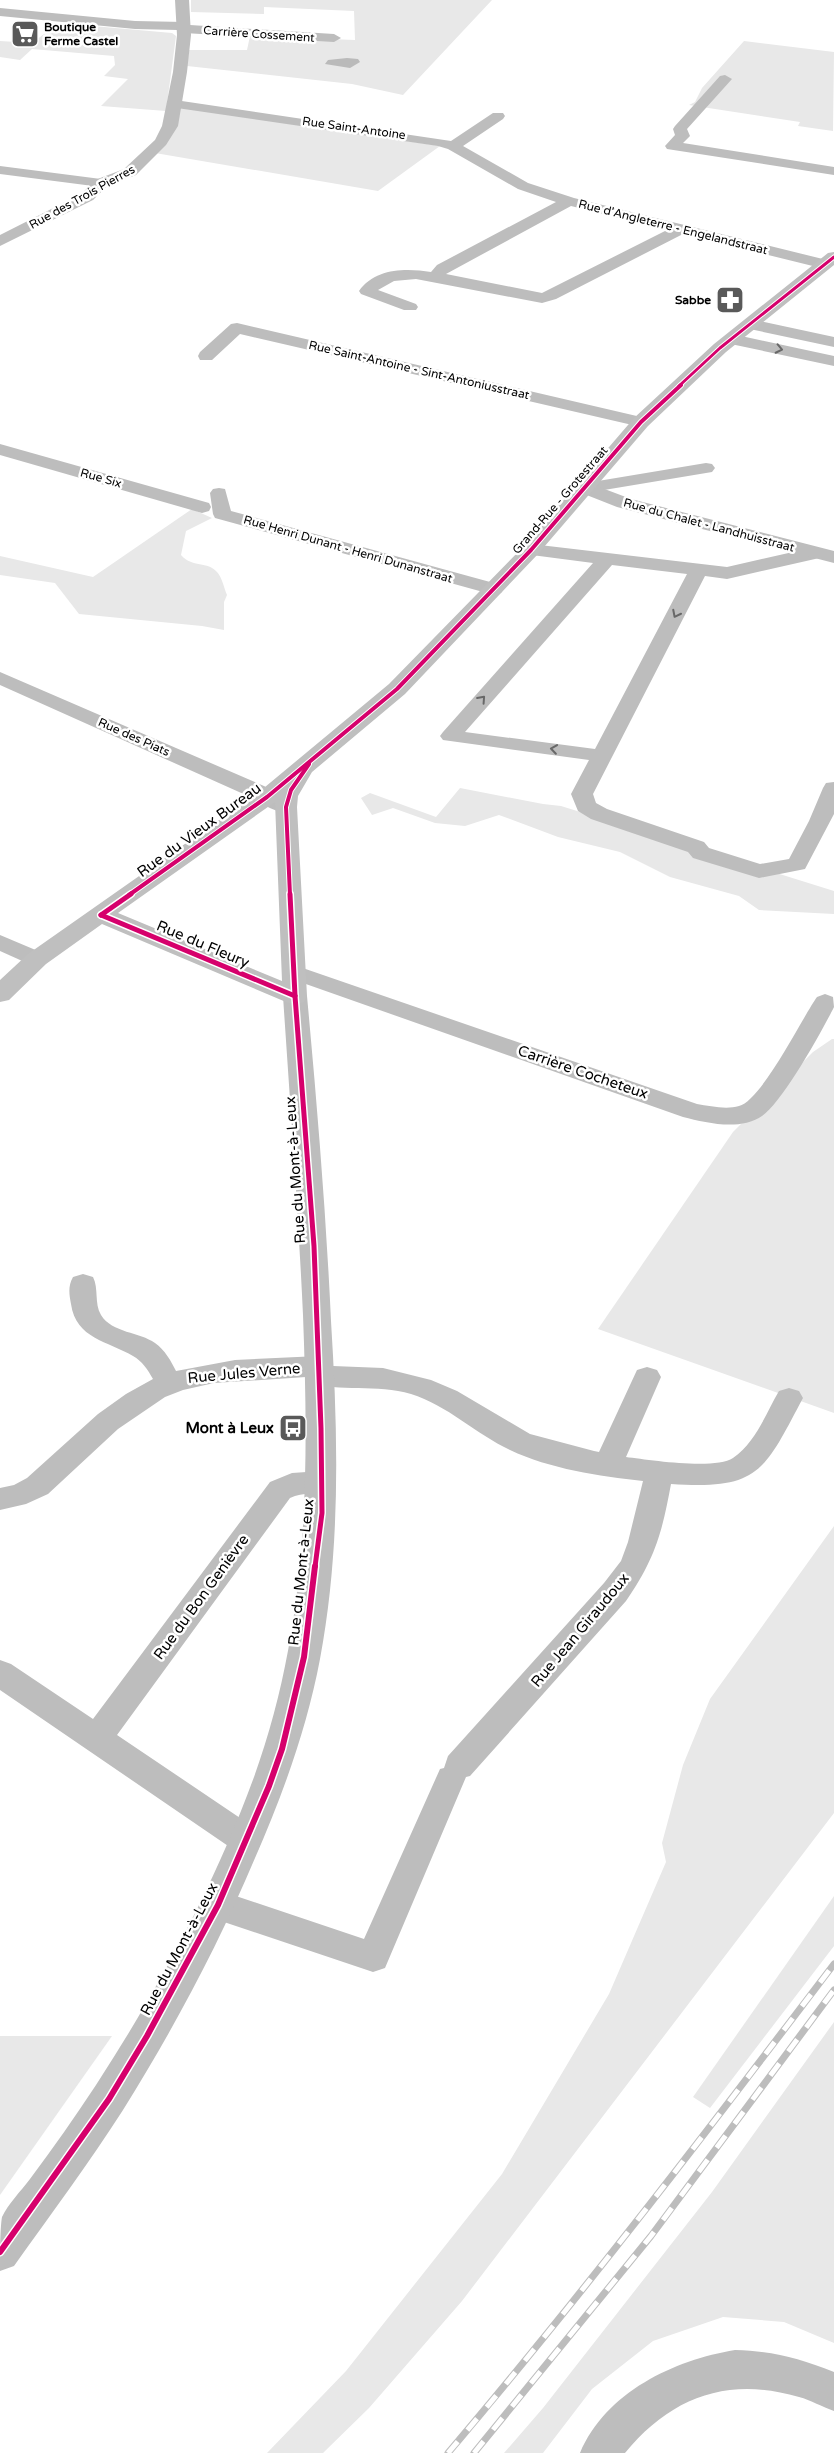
<svg xmlns="http://www.w3.org/2000/svg" width="834" height="2453" font-family="'Varela Round',sans-serif">
  <style>
    .green { fill: #e8e8e8 }
    .water { fill: #bababa }
    .lines { fill: none; stroke-linecap: round; stroke-linejoin: round }
    .minor { fill: #bdbdbd; fill-rule: evenodd }
    .tertiary { fill: #bdbdbd; fill-rule: evenodd }
    .secondary { fill: #bfbfbf; fill-rule: evenodd }
    .rail-casing { stroke: #bdbdbd; stroke-width: 7 }
    .rail { stroke: #fff; stroke-width: 5; stroke-dasharray: 15; stroke-linecap: butt }
    .cycleway-far3-casing { stroke: #fff; stroke-width: 5 }
    .cycleway-far2-casing { stroke: #fff; stroke-width: 6 }
    .cycleway-far1-casing { stroke: #fff; stroke-width: 8 }
    .cycleway-casing { stroke: #fff; stroke-width: 9 }
    .cycleway-far3 { stroke: #d6006c; stroke-width: 3 }
    .cycleway-far2 { stroke: #d6006c; stroke-width: 4 }
    .cycleway-far1 { stroke: #d6006c; stroke-width: 5 }
    .cycleway { stroke: #d6006c; stroke-width: 6 }
    .oneway { stroke: #686868 }
    .labels { text-anchor: middle; stroke-width: 5; stroke-linejoin: round; paint-order: stroke }
    .far-poi-label { font-size: 12px; font-weight: bold; fill: #000; stroke: #fff; text-anchor: start }
    .far-street-label { font-size: 12px; fill: #000; stroke: #fff }
    .street-label { font-size: 15px; fill: #000; stroke: #fff }
    .poi-label { font-size: 15px; font-weight: bold; fill: #000; stroke: #fff; text-anchor: end }
  </style>
  <rect width="100%" height="100%" fill="#fff"/>
  <g class="green">
    <polygon points="191,0 492,0 403,95 352,84 187,66 189,50 247,50 250,36 355,40 354,11 264,7 264,14 191,12"/>
    <polygon points="59,23 172,33 176,36 166,111 101,106 128,79 104,76 115,65 114,56 32,49 20,60 0,57 0,41 32,43"/>
    <polygon points="744,41 834,52 833,131 798,126 800,122 689,105 695,102 702,88"/>
    <polygon points="177,106 213,112 440,146 378,191 155,153"/>
    <path d="M192,509L212,518L186,531L181,555C192,568 208,561 217,572C222,577 224,588 227,595L224,602V630L202,626L79,614L55,583L0,575V556L93,577Z"/>
    <polygon points="460,788 543,804 561,806 834,891 834,914 759,910 739,896 670,877 620,852 558,837 499,815 465,826 435,823 393,808 372,815 361,798 370,793 436,817"/>
    <polygon points="832,1039 834,1039 834,1413 598,1329 733,1132 813,1052"/>
    <polygon points="834,1526 834,1813 462,2301 369,2408 323,2453 267,2453 346,2371 502,2174 609,1994 666,1862 662,1843 683,1765 710,1699"/>
    <polygon points="834,1896 834,1946 710,2108 693,2097"/>
    <polygon points="834,2022 834,2343 784,2322 723,2317 653,2341 592,2389 543,2453 504,2453 543,2408 712,2192"/>
    <polygon points="0,2036 112,2036 0,2195"/>
  </g>
  <polygon class="water" points="347,58 358,59 360,62 350,68 325,64 328,60"/>
  <g class="lines">
    <g class="minor">
      <polygon points="0,8 135,21 184,22 190,25 334,34 341,38 334,42 184,33 178,30 135,29 0,16"/>
      <polygon points="725,75 732,79 687,129 690,136 683,143 834,167 834,175 667,149 665,146 675,135 673,129 675,126 720,76"/>
      <path d="M175,100L451,141L493,113H503L505,116L503,119L463,146L528,183L574,198L831,261L833,264L825,269L683,234L556,299L542,303L416,279L394,281L378,290L416,304L418,307L416,310H404L361,294L359,291C375,268 406,268 431,272L437,265L556,202L518,189L448,149L438,146L170,107L168,104ZM571,206L667,230L542,293L446,274Z"/>
      <polygon points="0,166 101,179 108,183 101,187 0,174"/>
      <polygon points="751,319 834,337 834,347 745,328 743,324 745,320"/>
      <polygon points="237,323 641,417 647,418 650,422 647,426 641,427 240,334 212,360 200,360 198,356 200,352 231,324"/>
      <polygon points="732,334 834,356 834,366 726,343 724,339 726,335"/>
      <polygon points="0,444 209,503 211,507 209,511 202,513 0,455"/>
      <polygon points="706,463 712,464 715,468 712,472 586,493 580,492 577,488 580,484"/>
      <polygon points="219,488 225,489 231,511 501,585 504,589 501,593 494,595 215,518 213,514 210,493 213,489"/>
      <path d="M531,544L727,567L815,547L822,549L824,553L822,557L815,559L727,579L705,576L593,794L596,803L607,809L704,842L709,848L760,864L789,859L809,821L823,788L826,783L834,782V814L805,869L759,878L693,858L688,852L591,819L578,811L571,794L589,760L443,740L440,736L443,732L593,563L524,554L522,550L524,546ZM612,565L687,574L595,749L465,732Z"/>
      <path d="M0,672L264,786L294,802L297,807L294,812C278,816 262,803 248,796L0,685Z"/>
      <polygon points="0,935 45,954 49,959 45,964 37,966 29,964 0,951"/>
      <path d="M294,965L697,1104C710,1106 726,1110 739,1106C762,1100 802,1018 817,997L825,994L833,997L834,1007C822,1031 782,1103 762,1116C740,1131 707,1123 683,1117L286,977L282,972L286,967Z"/>
      <path d="M83,1274L93,1277C99,1289 94,1303 101,1315C112,1333 140,1332 155,1343C165,1350 171,1361 176,1371L235,1360L319,1356L329,1359L333,1366L383,1368L431,1380L457,1391L530,1434L594,1451L599,1452L637,1370L647,1367L657,1370L661,1377L626,1457C649,1460 715,1470 733,1458C756,1442 766,1413 779,1391L789,1388L799,1391L803,1398C764,1471 760,1490 671,1484C662,1533 655,1559 626,1601L470,1776L466,1777L385,1968L373,1972L218,1920L206,1916L201,1905L206,1894L218,1890L364,1939L440,1769L444,1768L448,1756L604,1583L621,1561L628,1542L643,1481C599,1476 550,1469 510,1450C476,1434 447,1405 411,1394C377,1384 339,1392 309,1383L306,1377L214,1383L183,1390L165,1397L118,1429L48,1494L26,1504L0,1510V1488L14,1485L27,1478L98,1414L126,1394L153,1379C148,1370 142,1361 133,1356C108,1341 76,1339 71,1304C69,1294 68,1286 73,1277Z"/>
      <path d="M321,1471L331,1474L336,1482L331,1490C318,1494 303,1492 290,1498L117,1735L258,1830L262,1840L258,1850L246,1854L234,1850L0,1690V1660L11,1664L93,1719L270,1482L292,1473Z"/>
      <path d="M735,2350C773,2351 799,2358 834,2372V2411C822,2407 811,2400 799,2397C728,2376 671,2397 625,2453H580C606,2392 674,2360 735,2350Z"/>
    </g>
    <g class="tertiary">
      <polygon points="175,0 189,0 191,35 187,72 178,126 166,145 136,175 107,186 93,200 0,246 0,235 81,194 95,180 124,169 155,140 162,126 173,72 177,35"/>
      <polygon points="586,482 631,499 834,551 834,563 617,507 579,492 576,488 579,484"/>
      <path d="M295,988L304,990L307,996C317,1104 326,1212 331,1321C338,1433 341,1547 320,1659C307,1728 283,1794 255,1858C218,1946 173,2030 123,2110C89,2163 51,2214 14,2266L0,2271C0,2258 0,2228 2,2217C8,2204 21,2191 30,2179C53,2148 75,2117 96,2085C159,1988 214,1886 254,1777C309,1625 309,1474 303,1315C298,1208 290,1102 283,996L286,990Z"/>
    </g>
    <path class="secondary" d="M834,252V265L726,352L648,426L538,554L405,694L312,772L298,796L297,807L307,996L304,1002L295,1004L286,1002L102,924L46,964L9,1000L0,1002V980L28,954L259,792L389,684L524,546L634,418L714,344L828,253ZM275,802L282,981L118,913Z"/>
    <defs>
      <g id="rail">
        <path d="M448,2453C583,2294 708,2130 834,1964"/>
        <polyline points="474,2453 651,2236 834,1990"/>
      </g>
    </defs>
    <use href="#rail" class="rail-casing"/>
    <use href="#rail" class="rail"/>
    <defs>
      <polyline id="cycleway-far3" points="679,386 720,348 834,257"/>
      <g id="cycleway-far2">
        <polyline points="129,895 267,797 397,689 531,550 641,422 681,385"/>
        <polyline points="290,895 286,807 291,790 309,764"/>
      </g>
      <g id="cycleway-far1">
        <polyline points="290,894 295,996 314,1246 321,1428 322,1513 315,1567"/>
        <polyline points="101,915 131,894"/>
        <polyline points="101,915 295,996"/>
      </g>
      <polyline id="cycleway" points="0,2252 109,2099 147,2036 218,1905 269,1786 282,1749 304,1657 315,1566"/>
    </defs>
    <use href="#cycleway-far3" class="cycleway-far3-casing"/>
    <use href="#cycleway-far2" class="cycleway-far2-casing"/>
    <use href="#cycleway-far1" class="cycleway-far1-casing"/>
    <use href="#cycleway" class="cycleway-casing"/>
    <use href="#cycleway-far3" class="cycleway-far3"/>
    <use href="#cycleway-far2" class="cycleway-far2"/>
    <use href="#cycleway-far1" class="cycleway-far1"/>
    <use href="#cycleway" class="cycleway"/>
  </g>
  <defs><path id="oneway-chevron" d="M-2-3.5L2.5 0L-2 3.5" fill="none" stroke-width="1.6" stroke-linecap="round" stroke-linejoin="round" transform="scale(1.25)"/></defs>
  <g class="oneway">
    <use href="#oneway-chevron" transform="translate(779 349) rotate(12)"/>
    <use href="#oneway-chevron" transform="translate(676 614) rotate(117)"/>
    <use href="#oneway-chevron" transform="translate(482 699) rotate(-48)"/>
    <use href="#oneway-chevron" transform="translate(554 749) rotate(-172)"/>
  </g>
  <defs>
    <symbol id="supermarket-square" viewBox="-11 -11 22 22"><rect x="-9" y="-9" width="18" height="18" rx="4" fill="#595959" stroke="#fff"/><path d="M-6-5.5h2.5l.6 2H6L4.5 2H-2.5L-4.4-4H-6ZM-1.5 3.2a1.3 1.3 0 1 0 .1 0ZM3 3.2a1.3 1.3 0 1 0 .1 0Z" fill="#fff"/></symbol>
    <symbol id="pharmacy-square" viewBox="-11 -11 22 22"><rect x="-9" y="-9" width="18" height="18" rx="4" fill="#595959" stroke="#fff"/><path d="M-2-6h4v4h4v4h-4v4h-4v-4h-4v-4h4Z" fill="#fff"/></symbol>
    <symbol id="bus-square" viewBox="-11 -11 22 22"><rect x="-9" y="-9" width="18" height="18" rx="4" fill="#595959" stroke="#fff"/><path d="M-5-6H5V4H4V6H2V4H-2V6H-4V4H-5ZM-3.5-4V0h7V-4ZM-3.5 1.2v1.5H-2V1.2ZM2 1.2v1.5H3.5V1.2Z" fill="#fff"/></symbol>
  </defs>
  <g fill-rule="evenodd">
    <use href="#supermarket-square" x="9" y="18" width="32" height="32"/>
    <use href="#pharmacy-square" x="714" y="284" width="32" height="32"/>
    <use href="#bus-square" x="277" y="1412" width="32" height="32"/>
  </g>
  <g class="labels">
    <g class="far-poi-label">
      <text x="44" y="31">Boutique<tspan x="44" dy="14">Ferme Castel</tspan></text>
      <text x="711" y="304" text-anchor="end">Sabbe</text>
    </g>
    <g class="far-street-label">
      <text transform="translate(259 34) rotate(4)" y="4">Carrière Cossement</text>
      <text transform="translate(354 128) rotate(8)" y="4">Rue Saint-Antoine</text>
      <text transform="translate(82 197) rotate(-29)" y="4">Rue des Trois Pierres</text>
      <text transform="translate(673 227) rotate(14)" y="4">Rue d'Angleterre - Engelandstraat</text>
      <text transform="translate(419 370) rotate(13)" y="4">Rue Saint-Antoine - Sint-Antoniusstraat</text>
      <text transform="translate(101 478) rotate(16)" y="4">Rue Six</text>
      <text transform="translate(560 500) rotate(-49)" y="4">Grand-Rue - Grotestraat</text>
      <text transform="translate(709 525) rotate(15)" y="4">Rue du Chalet - Landhuisstraat</text>
      <text transform="translate(348 549) rotate(16)" y="4">Rue Henri Dunant - Henri Dunanstraat</text>
      <text transform="translate(134 737) rotate(24)" y="4">Rue des Piats</text>
    </g>
    <g class="street-label">
      <text transform="translate(199 830) rotate(-36)" y="5">Rue du Vieux Bureau</text>
      <text transform="translate(203 944) rotate(23)" y="5">Rue du Fleury</text>
      <text transform="translate(583 1072) rotate(19)" y="5">Carrière Cocheteux</text>
      <text transform="translate(295 1170) rotate(-94)" y="5">Rue du Mont-à-Leux</text>
      <text transform="translate(244 1373) rotate(-5)" y="5">Rue Jules Verne</text>
      <text transform="translate(301 1572) rotate(-84)" y="5">Rue du Mont-à-Leux</text>
      <text transform="translate(201 1597) rotate(-54)" y="5">Rue du Bon Genièvre</text>
      <text transform="translate(580 1630) rotate(-50)" y="5">Rue Jean Giraudoux</text>
      <text transform="translate(179 1949) rotate(-62)" y="5">Rue du Mont-à-Leux</text>
    </g>
    <g class="poi-label">
      <text x="274" y="1433">Mont à Leux</text>
    </g>
  </g>
</svg>
